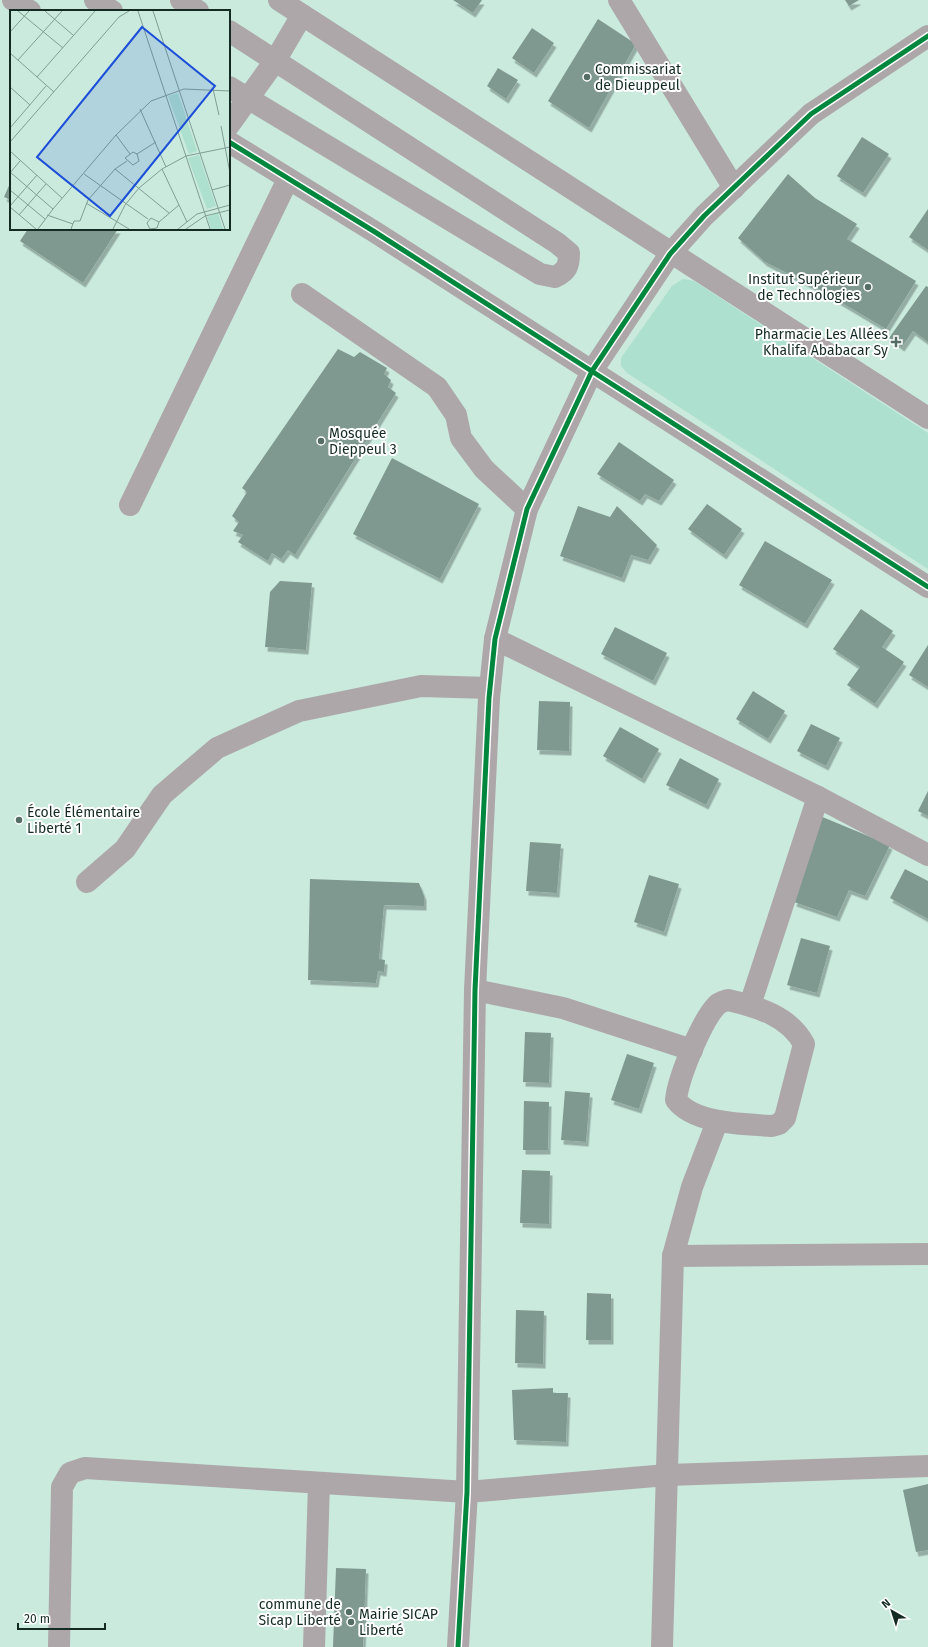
<svg xmlns="http://www.w3.org/2000/svg" width="928" height="1647" font-family="'Fira Sans',sans-serif">
  <style>
    .green { fill: #ade0ce }
    .building { fill: #809990; filter: url(#shadow) }
    .lines { fill: none; stroke-linecap: round; stroke-linejoin: round }
    .minor { stroke: #aea7aa; stroke-width: 22 }
    .cycleway-casing { stroke: #fff; stroke-width: 8 }
    .cycleway { stroke: #00873e; stroke-width: 5 }
    .poi-dot { fill: #546e65; stroke: #fff; stroke-width: 1.5 }
    .labels { text-anchor: middle; stroke-width: 4; stroke-linejoin: round; paint-order: stroke }
    .poi-label { font-size: 14px; fill: #142b24; stroke: #fff; text-anchor: start }
    .inset-road { fill: none; stroke: #819e94; stroke-width: 1 }
    .view { fill: #1d4ed8; fill-opacity: 0.15; stroke: #1d4ed8; stroke-width: 2 }
    .inset-edge { fill: none; stroke: #142b24; stroke-width: 2 }
  </style>
  <defs>
    <filter id="shadow"><feDropShadow dx="2.5" dy="4.5" stdDeviation="0" flood-color="#0004"/></filter>
  </defs>
  <rect width="100%" height="100%" fill="#caeade"/>
  <polygon class="green" points="683,279 694,281 928,433 928,569 627,373 621,366 621,358 672,286"/>
  <g class="building">
    <polygon points="453,0 482,0 473,13"/>
    <polygon points="845,0 859,0 849,6"/>
    <polygon points="598,19 636,44 589,128 548,101"/>
    <polygon points="532,28 554,43 534,73 512,58"/>
    <polygon points="498,68 518,80 506,99 487,86"/>
    <polygon points="862,137 889,154 863,193 837,176"/>
    <polygon points="788,174 815,198 857,224 847,239 916,281 886,329 817,288 765,262 738,238"/>
    <polygon points="11,181 11,200 4,197"/>
    <polygon points="928,209 928,250 909,237"/>
    <polygon points="28,229 118,229 83,283 20,241"/>
    <polygon points="926,286 928,287 928,342 913,331 902,347 889,338"/>
    <polygon points="338,349 354,357 360,352 387,368 384,374 391,380 388,387 396,393 295,555 288,550 281,559 272,553 268,561 238,542 243,535 233,531 239,522 232,516 247,492 242,488"/>
    <polygon points="619,442 674,480 659,501 645,494 640,501 597,474"/>
    <polygon points="392,458 479,504 440,579 353,534"/>
    <polygon points="707,504 742,529 724,555 688,529"/>
    <polygon points="578,506 610,517 617,506 657,545 648,560 631,555 622,578 560,556"/>
    <polygon points="765,541 832,580 805,624 739,585"/>
    <polygon points="280,581 312,583 306,650 265,647 270,592"/>
    <polygon points="861,609 893,631 882,647 904,662 875,704 847,685 860,667 833,649"/>
    <polygon points="615,627 667,653 653,681 601,654"/>
    <polygon points="928,645 928,687 909,675"/>
    <polygon points="753,691 785,711 768,739 736,719"/>
    <polygon points="539,701 570,702 569,751 537,750"/>
    <polygon points="811,724 840,738 826,766 797,751"/>
    <polygon points="620,727 659,749 642,779 603,756"/>
    <polygon points="680,758 719,779 706,805 666,785"/>
    <polygon points="928,791 928,816 918,811"/>
    <polygon points="820,816 890,845 865,896 849,890 837,917 794,902"/>
    <polygon points="530,842 561,844 557,893 526,891"/>
    <polygon points="905,869 928,881 928,919 890,898"/>
    <polygon points="649,875 679,884 664,932 634,922"/>
    <polygon points="310,879 419,883 424,896 424,906 384,905 379,959 385,960 384,972 378,971 376,983 308,980"/>
    <polygon points="801,938 830,946 817,993 787,985"/>
    <polygon points="525,1032 551,1033 549,1083 523,1082"/>
    <polygon points="627,1054 654,1063 639,1109 611,1100"/>
    <polygon points="565,1091 590,1093 586,1142 561,1140"/>
    <polygon points="524,1101 549,1102 548,1150 523,1150"/>
    <polygon points="522,1170 550,1171 549,1224 520,1223"/>
    <polygon points="587,1293 611,1294 611,1340 586,1340"/>
    <polygon points="516,1310 544,1311 543,1364 515,1363"/>
    <polygon points="553,1388 553,1393 568,1393 566,1442 514,1440 512,1390"/>
    <polygon points="928,1484 928,1550 916,1552 903,1490"/>
    <polygon points="336,1568 366,1569 363,1647 333,1647"/>
  </g>
  <g class="lines">
    <g class="minor">
      <polyline points="13,0 30,11"/>
      <polyline points="95,0 112,11"/>
      <polyline points="181,0 198,11"/>
      <polyline points="279,0 928,418"/>
      <polyline points="619,0 734,188"/>
      <path d="M229,31L557,243L569,253C569,266 567,271 555,277L540,274L229,87"/>
      <polyline points="229,125 275,61 302,15"/>
      <polyline points="229,142 375,232 928,587"/>
      <polyline points="302,294 437,387 456,415 461,438 484,469 527,509"/>
      <polyline points="130,505 288,179"/>
      <polyline points="495,639 818,797 928,855"/>
      <polyline points="87,882 125,849 162,795 217,748 299,711 421,686 490,688"/>
      <polyline points="475,990 563,1008 692,1050"/>
      <path d="M728,1000C758,1007 789,1016 804,1044L785,1118L779,1124L772,1126C744,1124 694,1124 676,1100C678,1078 702,1020 717,1005C720,1002 725,1001 728,1000Z"/>
      <polyline points="750,1005 818,797"/>
      <polyline points="673,1256 928,1254"/>
      <polyline points="59,1647 62,1487 70,1473 85,1468 467,1492 667,1475 928,1466"/>
      <polyline points="314,1647 319,1483"/>
      <polyline points="458,1647 467,1492 475,990 489,698 495,639 527,509 592,371 670,254 704,216 811,114 928,36"/>
      <polyline points="662,1647 673,1256 692,1187 717,1122"/>
    </g>
    <defs>
      <g id="cycleway">
        <polyline points="229,142 375,232 928,587"/>
        <polyline points="458,1647 467,1492 475,990 489,698 495,639 527,509 592,371 670,254 704,216 811,114 928,36"/>
      </g>
    </defs>
    <use href="#cycleway" class="cycleway-casing"/>
    <use href="#cycleway" class="cycleway"/>
  </g>
  <g class="poi-dot">
    <circle cx="587" cy="77" r="4"/>
    <circle cx="868" cy="287" r="4"/>
    <path d="M894 336h4v4h4v4h-4v4h-4v-4h-4v-4h4z"/>
    <circle cx="321" cy="441" r="4"/>
    <circle cx="19" cy="820" r="4"/>
    <circle cx="349" cy="1612" r="4"/>
    <circle cx="351" cy="1622" r="4"/>
  </g>
  <g class="labels">
    <g class="poi-label">
      <text x="595" y="74">Commissariat<tspan x="595" dy="16">de Dieuppeul</tspan></text>
      <text x="860" y="284" text-anchor="end">Institut Supérieur<tspan x="860" dy="16">de Technologies</tspan></text>
      <text x="888" y="339" text-anchor="end">Pharmacie Les Allées<tspan x="888" dy="16">Khalifa Ababacar Sy</tspan></text>
      <text x="329" y="438">Mosquée<tspan x="329" dy="16">Dieppeul 3</tspan></text>
      <text x="27" y="817">École Élémentaire<tspan x="27" dy="16">Liberté 1</tspan></text>
      <text x="341" y="1609" text-anchor="end">commune de<tspan x="341" dy="16">Sicap Liberté</tspan></text>
      <text x="359" y="1619">Mairie SICAP<tspan x="359" dy="16">Liberté</tspan></text>
    </g>
  </g>
  <g transform="translate(10 10)">
    <rect width="220" height="220" fill="#caeade"/>
    <path d="M168,83L187,141L179,144L158,86ZM189,145L206,196L197,199L178,148ZM208,203L213,219H201L197,207Z" fill="#ade0ce"/>
    <path class="inset-road" d="M8,1L53,38M35,1L63,25M128,1L200,219M143,1L215,219M0,22L19,1M0,43L44,82M8,50L52,1M27,67L85,1M0,77L20,95M203,79L209,105M130,99L156,157M211,116L220,163M0,118L36,76M106,125L120,144M0,132L109,7L119,1M0,141L52,188M127,144L129,151L123,155L115,148L123,142L127,144L146,132M105,159L159,203M152,159L177,212M0,162L43,199M0,163L10,151M74,164L138,209M0,180L35,209M202,180L220,175M76,193L119,219M0,196L27,165M0,197L26,219M9,205L36,174M37,205L63,214M70,211L78,190L105,159L117,151M149,212L141,208L137,213L140,219L147,218L149,212L169,195M28,219L43,199L106,125L141,91L174,79L220,81M61,219L64,211H70M103,219L115,195L129,178L152,159L176,146L220,137M168,219L187,204L220,195M176,219L195,206L220,200"/>
    <path class="view" d="M132,17L205,76L100,206L27,147Z"/>
    <rect width="220" height="220" class="inset-edge"/>
  </g>
  <g transform="translate(892 1611) rotate(321)" stroke="#ffffff" stroke-width="3" paint-order="stroke">
  <path d="M0-3L7 15L0 10L-7 15Z" fill="#142b24"/>
  <text y="-6" font-size="11" font-weight="bold" text-anchor="middle" fill="#142b24">N</text>
  </g>
  <path d="M18 1623v6h87v-6" fill="none" stroke="#142b24" stroke-width="2"/>
  <text x="24" y="1623" font-size="12" fill="#142b24" stroke="#ffffff" stroke-width="3" paint-order="stroke">20 m</text>
</svg>
